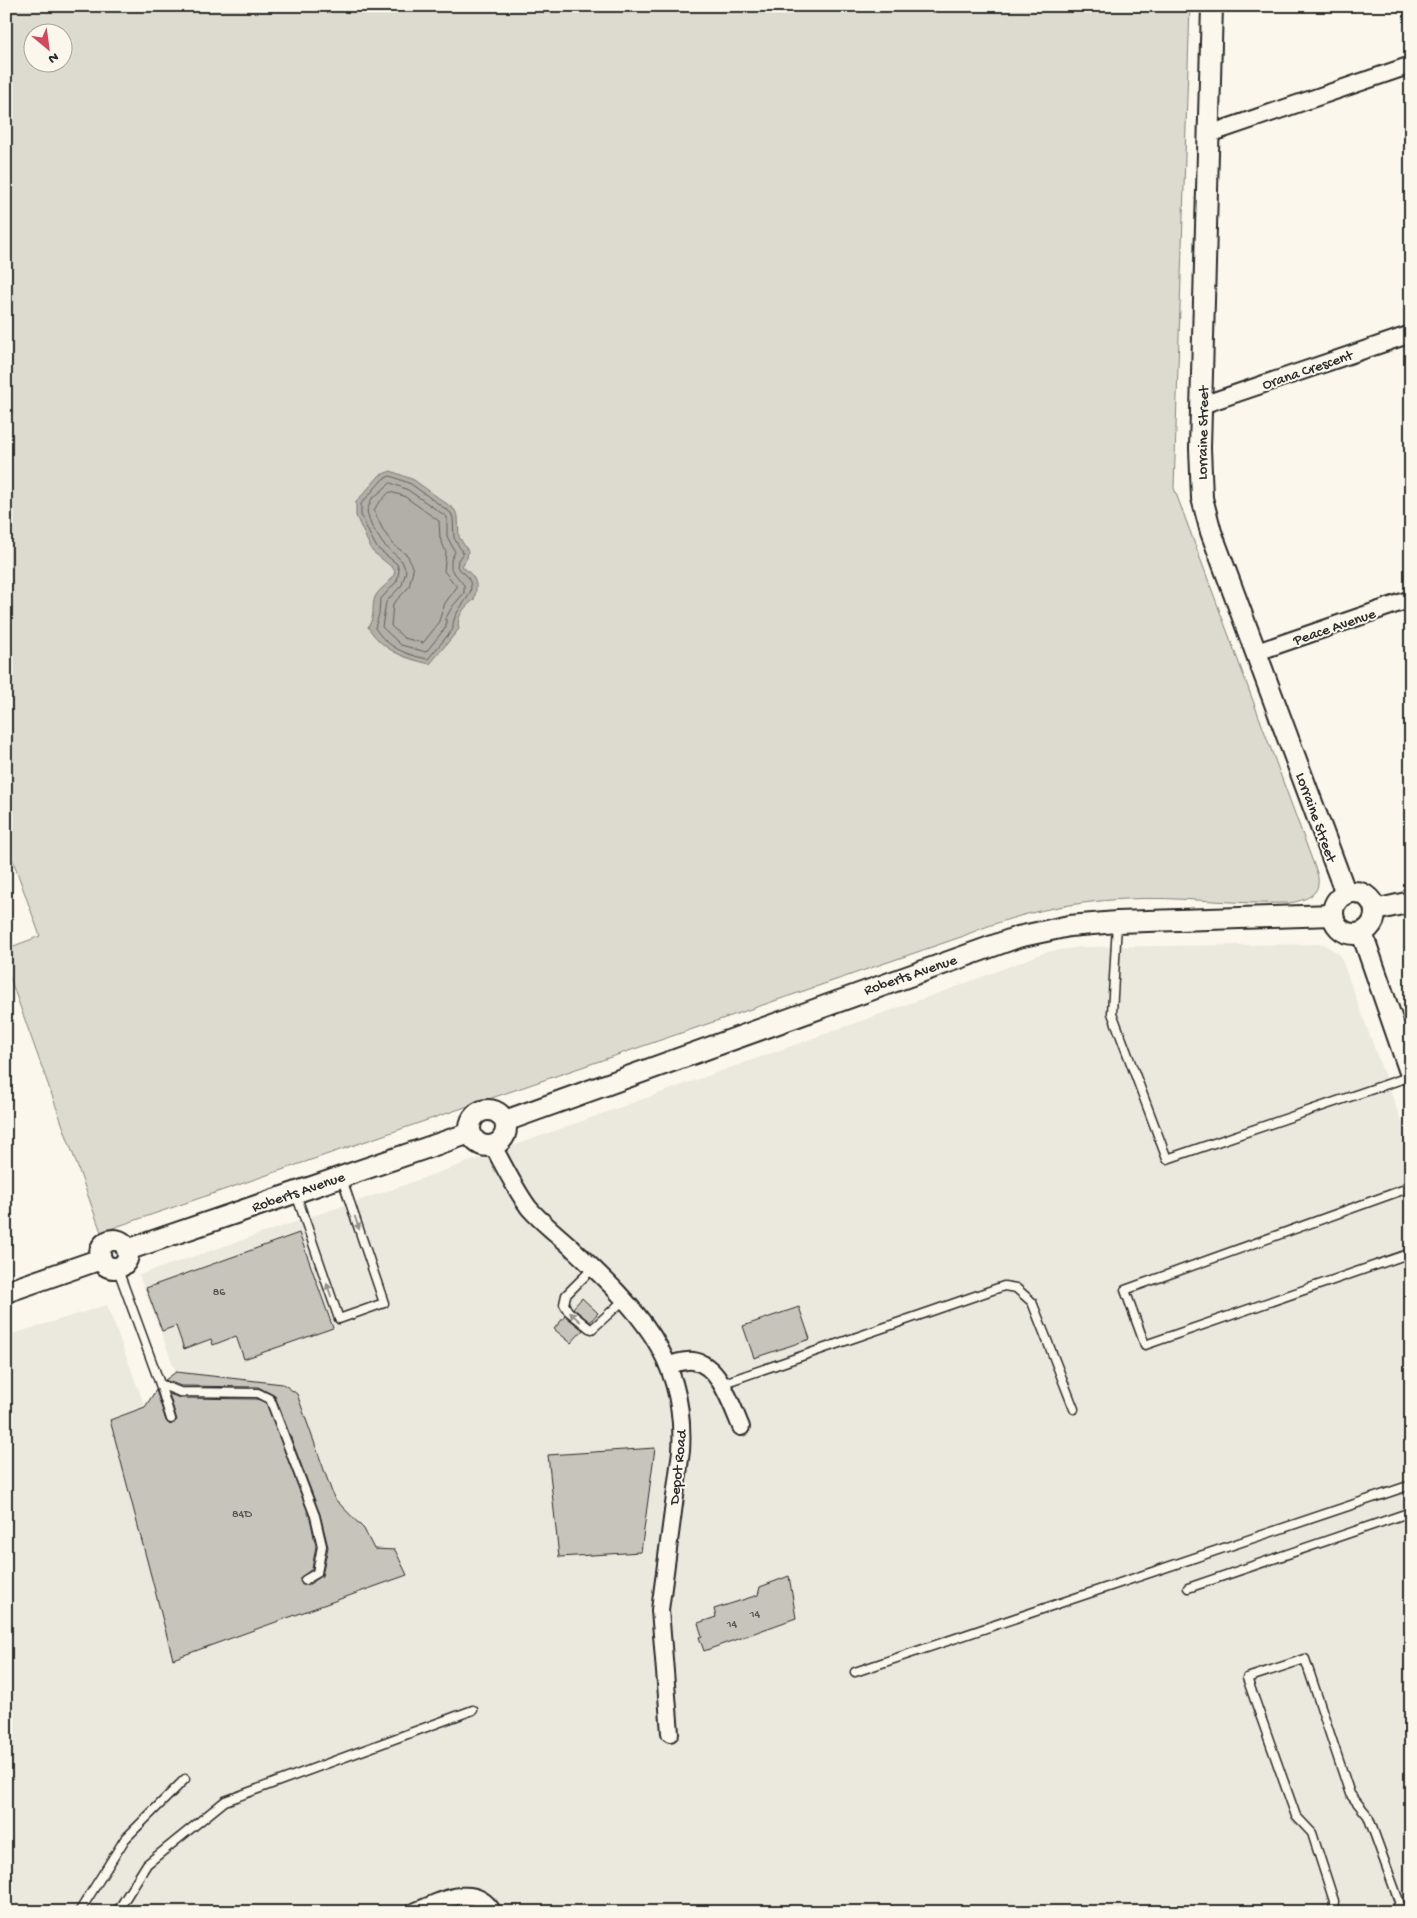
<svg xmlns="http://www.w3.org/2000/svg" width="1417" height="1918" font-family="'Gochi Hand',sans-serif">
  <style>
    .built { fill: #ebe8de }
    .green { fill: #dddad0; stroke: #84827e; fill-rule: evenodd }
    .water { fill: #b1afa7; stroke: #7b7a75 }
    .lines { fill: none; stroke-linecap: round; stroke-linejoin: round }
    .shore { stroke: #61605d; stroke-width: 1 }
    .building { fill: #c7c4bc; stroke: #2b2b2b }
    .service-casing { stroke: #2b2b2b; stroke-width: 11 }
    .minor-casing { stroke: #2b2b2b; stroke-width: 20 }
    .tertiary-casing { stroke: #2b2b2b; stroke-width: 24 }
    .service { stroke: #fbf7ec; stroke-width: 8 }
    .minor { stroke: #fbf7ec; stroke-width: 16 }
    .tertiary { stroke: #fbf7ec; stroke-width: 20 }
    .oneway { fill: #93918c }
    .labels { text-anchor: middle; stroke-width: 4; stroke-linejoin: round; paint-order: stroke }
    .number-label { font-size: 12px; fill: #52514f }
    .street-label { font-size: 15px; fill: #2b2b2b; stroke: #fbf7ec }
  </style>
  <rect width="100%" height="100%" fill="#fbf7ec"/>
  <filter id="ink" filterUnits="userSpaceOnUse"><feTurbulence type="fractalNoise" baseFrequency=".02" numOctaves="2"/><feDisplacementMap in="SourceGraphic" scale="10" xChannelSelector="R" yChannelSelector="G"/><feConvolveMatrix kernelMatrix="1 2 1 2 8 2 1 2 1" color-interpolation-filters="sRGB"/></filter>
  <g filter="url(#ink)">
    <polygon class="built" points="1324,944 1340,955 1411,1147 1411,1912 6,1912 6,1336 107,1305 145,1407 110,1420 173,1659 407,1575 395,1550 374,1549 364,1529 334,1498 297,1394 283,1384 176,1372 139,1275 393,1189 961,985 1046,952 1081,947"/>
    <path class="green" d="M6,6H1190L1174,488L1317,873C1323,894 1307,900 1289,903C1235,905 1180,896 1126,899C1069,902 1013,914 961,937L101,1232L6,967V949L40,936L6,841ZM32,32H62V62H32Z"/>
    <path class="water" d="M391,471L414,480L454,509L458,516L459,537L468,551L467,558L462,566C475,577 479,581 474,600C464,607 456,617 459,629L430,664C404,658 383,651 368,627C376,615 371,607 375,597C380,587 391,584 395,572L393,568L372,551L356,516V502L380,475Z"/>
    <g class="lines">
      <g class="shore">
        <path d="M391,476L411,484L451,513L453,518L454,538L463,553L458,560L457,567C460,571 466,573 468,578C480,597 451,607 453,629L428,659C406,655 387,647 375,628L379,614L380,600L397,581L399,571L397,564L377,548L369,533L361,515V504L383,479Z"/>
        <polygon points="391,483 408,490 447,517 447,536 455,552 451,560 451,569 464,585 464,593 452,607 446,618 446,627 426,652 401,645 382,627 386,602 402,585 406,571 402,561 383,544 371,525 367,511 371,500"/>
        <polygon points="390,492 404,496 439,521 440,538 446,552 444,571 457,587 445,603 438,624 423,643 404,638 391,626 393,604 409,587 413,570 408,556 394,545 384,532 374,511 377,505"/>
      </g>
    </g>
    <g class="building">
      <polygon points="299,1233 333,1328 244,1359 236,1336 213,1345 211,1339 184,1349 176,1326 162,1331 146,1288"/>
      <polygon points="582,1298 598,1313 590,1322 573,1308"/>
      <polygon points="799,1307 810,1339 754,1358 743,1326"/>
      <polygon points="565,1316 583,1330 571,1343 554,1329"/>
      <polygon points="176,1372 283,1384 297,1394 334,1498 364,1529 374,1549 395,1550 407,1575 173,1659 110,1420 145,1407 156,1390 166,1421 170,1425 177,1420 169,1394 180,1398 257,1399 266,1403 310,1518 316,1546 312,1569 300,1578 302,1585 308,1585 322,1576 328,1547 320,1514 275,1396 258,1387 181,1386 165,1380"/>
      <polygon points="655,1448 641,1552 559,1557 548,1455"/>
      <polygon points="789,1576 796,1618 704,1651 699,1637 702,1636 698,1623 716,1617 714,1609 758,1595 760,1587"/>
    </g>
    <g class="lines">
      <defs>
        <g id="service">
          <polyline points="1117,924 1112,1013 1167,1159 1411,1076"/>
          <polyline points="1411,1187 1125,1290 1145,1345 1411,1253"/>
          <polyline points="296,1194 339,1319 384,1303 342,1179"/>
          <polyline points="117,1267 160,1384 171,1419"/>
          <polyline points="593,1268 566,1295 564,1304 568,1311 589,1328 592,1329 625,1299"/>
          <polyline points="160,1384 180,1392 258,1393 270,1399 315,1516 322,1546 317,1573 305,1580"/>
          <polyline points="721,1384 1004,1286 1016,1288 1032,1302 1074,1409"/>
          <polyline points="1188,1588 1411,1512"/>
          <polyline points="855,1672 1411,1485"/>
          <polyline points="79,1912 125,1839 185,1779"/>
          <polyline points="117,1912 147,1864 225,1801 473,1710"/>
          <polyline points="1333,1912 1334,1901 1312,1833 1296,1816 1247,1678 1305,1659 1350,1794 1368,1816 1400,1904 1392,1912"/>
        </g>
        <g id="minor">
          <polyline points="1209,134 1411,65"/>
          <polyline points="1202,405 1411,334"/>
          <polyline points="1257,652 1411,599"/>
          <path d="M493,1146C504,1166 515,1189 529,1208C541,1222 557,1234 571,1247C635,1307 687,1355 681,1451L660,1610L670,1733"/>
          <path d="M669,1365C677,1363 685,1360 693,1361C719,1364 732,1406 741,1427"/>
          <path d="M414,1912C440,1902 474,1881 493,1912"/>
        </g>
        <g id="tertiary">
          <polyline points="1212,6 1200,448 1202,498 1211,532 1346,894"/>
          <circle cx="1354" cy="913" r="21"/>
          <polyline points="1375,910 1411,902"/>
          <polyline points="1362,933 1411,1075"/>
          <circle cx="488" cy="1128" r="18"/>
          <polyline points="505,1121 1018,937 1069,926 1117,922 1333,915"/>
          <circle cx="114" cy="1254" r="14"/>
          <polyline points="127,1250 470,1133"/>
          <polyline points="6,1292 101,1259"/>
        </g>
      </defs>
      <use href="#service" class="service-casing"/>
      <use href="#minor" class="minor-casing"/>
      <use href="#tertiary" class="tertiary-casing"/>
      <use href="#service" class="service"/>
      <use href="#minor" class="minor"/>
      <use href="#tertiary" class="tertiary"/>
    </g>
    <defs><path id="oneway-solid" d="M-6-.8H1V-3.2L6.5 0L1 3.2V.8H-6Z" transform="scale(1.25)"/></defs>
    <g class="oneway">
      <use href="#oneway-solid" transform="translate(357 1223) rotate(71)"/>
      <use href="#oneway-solid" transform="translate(329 1290) rotate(-109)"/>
      <use href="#oneway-solid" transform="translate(575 1317) rotate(-139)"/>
    </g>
  </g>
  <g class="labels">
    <g class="number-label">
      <text x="219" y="1295">86</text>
      <text x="242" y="1517">84D</text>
      <text x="755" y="1617">14</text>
      <text x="732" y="1627">14</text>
    </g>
    <g class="street-label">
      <text transform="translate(1307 369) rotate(-19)" y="5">Orana Crescent</text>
      <text transform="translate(1202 433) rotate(-89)" y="5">Lorraine Street</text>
      <text transform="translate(1334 626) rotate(-19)" y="5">Peace Avenue</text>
      <text transform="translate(1317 817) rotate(70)" y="5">Lorraine Street</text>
      <text transform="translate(910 974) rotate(-19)" y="5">Roberts Avenue</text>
      <text transform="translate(298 1191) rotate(-19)" y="5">Roberts Avenue</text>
      <text transform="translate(677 1467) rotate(-84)" y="5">Depot Road</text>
    </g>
  </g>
  <rect width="1417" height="1918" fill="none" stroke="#fbf7ec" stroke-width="25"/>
  <rect x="12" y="12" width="1392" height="1893" fill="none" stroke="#2b2b2b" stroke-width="2" filter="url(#ink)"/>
  <g transform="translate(48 48) rotate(151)"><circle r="24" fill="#fbf7ec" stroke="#a8a59f"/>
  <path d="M0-4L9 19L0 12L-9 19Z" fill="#d1495b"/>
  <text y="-8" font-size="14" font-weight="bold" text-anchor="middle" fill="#2b2b2b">N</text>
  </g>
</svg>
